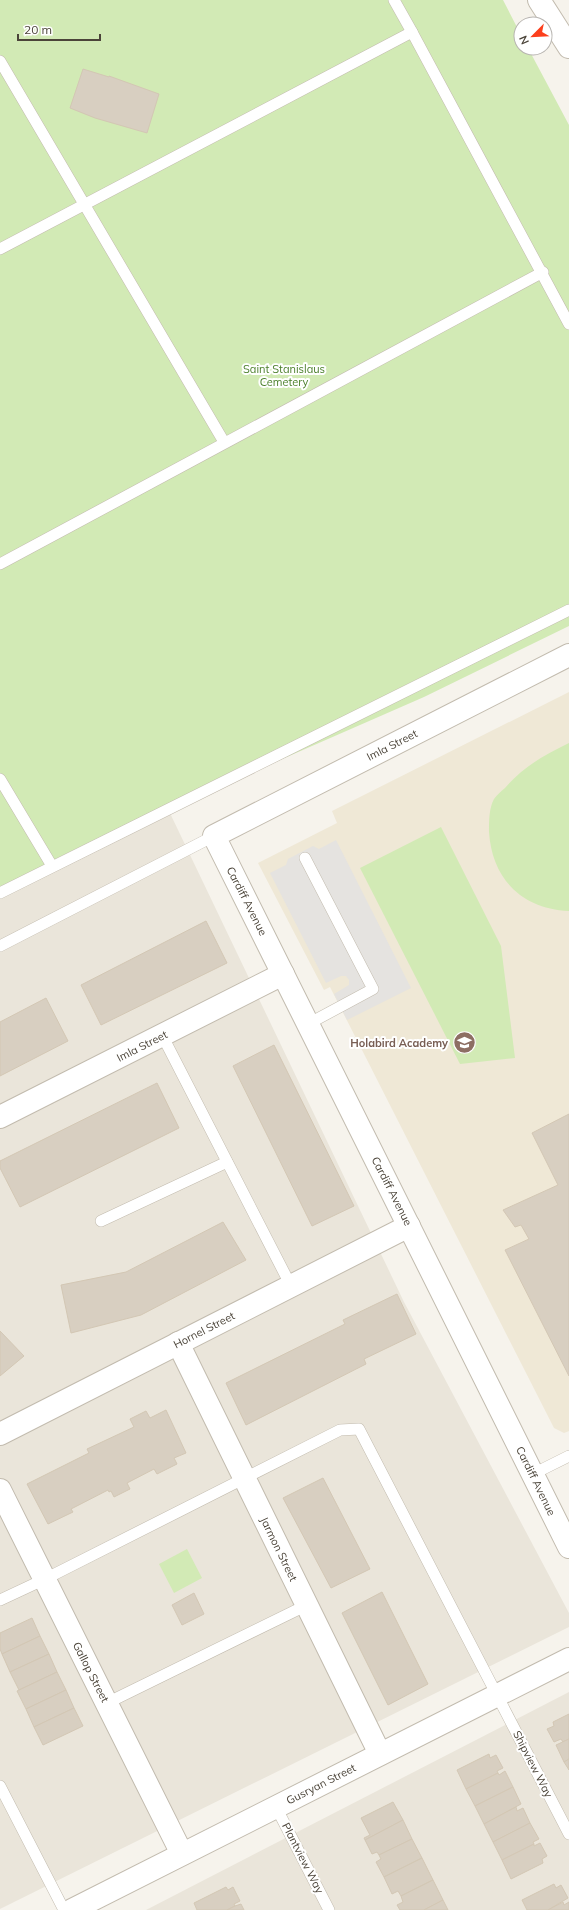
<svg xmlns="http://www.w3.org/2000/svg" width="569" height="1910" font-family="Mulish,sans-serif">
  <style>
    .residential { fill: #eae5da }
    .education { fill: #efe8d6 }
    .green { fill: #d2eab5 }
    .parking { fill: #e5e3e0 }
    .building { fill: #d8cfc1; stroke: #d3c7b4 }
    .lines { fill: none; stroke-linecap: round; stroke-linejoin: round }
    .lane-casing { stroke: #c2bbae; stroke-width: 12 }
    .street-casing { stroke: #c2bbae; stroke-width: 24 }
    .lane { stroke: #fff; stroke-width: 11 }
    .street { stroke: #fff; stroke-width: 22 }
    .labels { text-anchor: middle; stroke-width: 4; stroke-linejoin: round; paint-order: stroke }
    .park-label { font-size: 11px; fill: #4a7f2a; stroke: #fff }
    .street-label { font-size: 11px; fill: #4b4439; stroke: #fff }
    .education-label { font-size: 11px; font-weight: bold; fill: #785e54; stroke: #fff; text-anchor: end }
  </style>
  <rect width="100%" height="100%" fill="#f6f3ec"/>
  <g class="residential">
    <polygon points="168,809 404,1302 569,1613 569,1627 0,1909 0,897"/>
    <polygon points="569,1692 569,1910 146,1910"/>
  </g>
  <polygon class="education" points="569,692 569,1431 564,1433 554,1428 330,987 324,990 258,863 337,823 332,811"/>
  <g class="green">
    <polygon points="0,0 503,0 521,35 521,48 528,48 569,125 569,626 424,697 168,809 0,897"/>
    <path d="M569,743V911C522,909 492,879 489,832C489,821 489,808 494,799C497,795 501,791 505,788C523,767 544,755 569,743Z"/>
    <polygon points="441,827 501,946 515,1058 460,1064 360,868"/>
    <polygon points="187,1549 202,1578 174,1593 159,1564"/>
  </g>
  <polygon class="parking" points="336,840 411,988 347,1020 334,994 349,985 349,980 346,976 341,976 326,983 270,873 286,865 288,859 313,846 319,849"/>
  <g class="building">
    <polygon points="83,69 109,77 109,76 159,94 147,133 95,118 70,108"/>
    <polygon points="206,921 227,963 101,1025 81,985"/>
    <polygon points="46,998 68,1041 0,1076 0,1022"/>
    <polygon points="274,1045 354,1206 312,1226 233,1066"/>
    <polygon points="157,1083 179,1128 20,1207 0,1168 0,1161"/>
    <polygon points="569,1114 569,1376 505,1250 529,1239 521,1225 515,1227 503,1210 558,1185 532,1133"/>
    <polygon points="223,1222 246,1260 141,1315 71,1333 61,1285 126,1272"/>
    <polygon points="397,1294 416,1334 364,1359 366,1364 246,1425 226,1383 345,1324 343,1320"/>
    <polygon points="0,1331 24,1356 0,1376"/>
    <polygon points="166,1410 186,1453 174,1458 177,1464 157,1474 154,1469 127,1483 130,1489 114,1497 111,1491 109,1492 108,1490 71,1509 73,1512 48,1524 27,1484 89,1453 87,1449 134,1427 130,1419 146,1411 150,1418"/>
    <polygon points="323,1478 370,1569 331,1588 283,1498"/>
    <polygon points="382,1592 428,1684 388,1705 342,1613"/>
    <polygon points="194,1593 204,1614 182,1625 172,1605"/>
    <polygon points="32,1618 40,1636 2,1654 0,1649 0,1633"/>
    <polygon points="40,1636 49,1654 10,1672 2,1654"/>
    <polygon points="49,1654 57,1672 19,1690 10,1672"/>
    <polygon points="57,1672 66,1690 26,1709 17,1691"/>
    <polygon points="66,1690 74,1708 34,1727 26,1709"/>
    <polygon points="74,1708 83,1726 43,1745 34,1727"/>
    <polygon points="569,1714 569,1739 563,1742 561,1739 554,1742 547,1729 554,1726 553,1722"/>
    <polygon points="569,1739 569,1759 564,1762 556,1745"/>
    <polygon points="489,1754 490,1758 496,1755 503,1768 497,1771 498,1773 466,1789 457,1770"/>
    <polygon points="569,1759 569,1770 564,1762"/>
    <polygon points="505,1771 513,1787 475,1806 466,1789 498,1773 499,1775"/>
    <polygon points="513,1787 521,1804 484,1824 475,1806"/>
    <polygon points="393,1802 403,1820 365,1840 364,1838 370,1835 361,1818"/>
    <polygon points="516,1807 517,1811 523,1808 530,1823 493,1842 484,1824"/>
    <polygon points="403,1820 412,1839 379,1855 377,1852 372,1854 365,1840"/>
    <polygon points="530,1823 539,1839 533,1842 534,1844 502,1860 493,1842"/>
    <polygon points="412,1839 422,1858 384,1877 376,1862 381,1859 379,1855"/>
    <polygon points="540,1843 547,1856 542,1859 543,1863 511,1879 502,1860 534,1844 534,1846"/>
    <polygon points="422,1858 433,1880 401,1896 398,1891 392,1894 384,1877"/>
    <polygon points="433,1880 443,1900 424,1910 400,1910 397,1905 403,1902 401,1896"/>
    <polygon points="554,1884 556,1888 561,1885 568,1898 548,1910 527,1910 522,1900"/>
    <polygon points="226,1887 228,1890 233,1887 240,1901 234,1904 235,1906 227,1910 197,1910 194,1903"/>
    <polygon points="443,1900 448,1910 424,1910"/>
    <polygon points="563,1902 564,1905 569,1902 569,1910 548,1910"/>
    <polygon points="241,1904 244,1910 227,1910 235,1906"/>
  </g>
  <g class="lines">
    <defs>
      <g id="lane">
        <polyline points="394,0 412,32"/>
        <polyline points="0,61 224,442"/>
        <polyline points="0,249 412,32 569,324"/>
        <path d="M0,564C180,466 362,371 543,272"/>
        <polyline points="0,779 52,866"/>
        <polyline points="305,858 373,989 308,1024"/>
        <polyline points="0,893 569,610"/>
        <polyline points="0,946 214,836"/>
        <polyline points="162,1035 291,1286"/>
        <polyline points="101,1221 227,1162"/>
        <polyline points="533,1474 569,1456"/>
        <polyline points="0,1600 45,1579 340,1430 359,1429 569,1834"/>
        <polyline points="107,1703 307,1605"/>
        <polyline points="0,1786 64,1910"/>
        <polyline points="276,1807 329,1910"/>
      </g>
      <g id="street">
        <polyline points="539,0 569,47"/>
        <polyline points="569,655 214,836 569,1547"/>
        <polyline points="0,1117 283,974"/>
        <polyline points="178,1343 380,1754"/>
        <polyline points="0,1434 409,1226"/>
        <polyline points="0,1490 182,1854"/>
        <polyline points="72,1910 569,1659"/>
      </g>
    </defs>
    <use href="#lane" class="lane-casing"/>
    <use href="#street" class="street-casing"/>
    <use href="#lane" class="lane"/>
    <use href="#street" class="street"/>
  </g>
  <defs>
    <symbol id="school-disc" viewBox="-11 -11 22 22"><circle r="9.5" fill="#8d6e63" stroke="#fff"/><path d="M0-5L7-2L0 1L-7-2ZM-4 1L0 2.5L4 1V4Q0 6-4 4Z" fill="#fff"/></symbol>
  </defs>
  <g fill-rule="evenodd">
    <use href="#school-disc" x="452" y="1030" width="25" height="25"/>
  </g>
  <g class="labels">
    <g class="park-label">
      <text x="284" y="373">Saint Stanislaus<tspan x="284" dy="13">Cemetery</tspan></text>
    </g>
    <g class="street-label">
      <text transform="translate(392 745) rotate(-27)" y="4">Imla Street</text>
      <text transform="translate(247 901) rotate(63)" y="4">Cardiff Avenue</text>
      <text transform="translate(142 1046) rotate(-27)" y="4">Imla Street</text>
      <text transform="translate(392 1191) rotate(63)" y="4">Cardiff Avenue</text>
      <text transform="translate(204 1330) rotate(-27)" y="4">Hornel Street</text>
      <text transform="translate(536 1481) rotate(64)" y="4">Cardiff Avenue</text>
      <text transform="translate(279 1549) rotate(64)" y="4">Jarmon Street</text>
      <text transform="translate(91 1672) rotate(63)" y="4">Gallop Street</text>
      <text transform="translate(533 1764) rotate(63)" y="4">Shipview Way</text>
      <text transform="translate(321 1784) rotate(-27)" y="4">Gusryan Street</text>
      <text transform="translate(303 1858) rotate(63)" y="4">Plantview Way</text>
    </g>
    <g class="education-label">
      <text x="448" y="1047">Holabird Academy</text>
    </g>
  </g>
  <g transform="translate(533 36) rotate(246)"><circle r="19" fill="#ffffff" stroke="#b7b4b0"/>
  <path d="M0-3L7 15L0 10L-7 15Z" fill="#fc3f1d"/>
  <text y="-6" font-size="11" font-weight="bold" text-anchor="middle" fill="#4b4439">N</text>
  </g>
  <path d="M18 34v6h82v-6" fill="none" stroke="#4b4439" stroke-width="2"/>
  <text x="24" y="34" font-size="12" fill="#4b4439" stroke="#ffffff" stroke-width="3" paint-order="stroke">20 m</text>
</svg>
